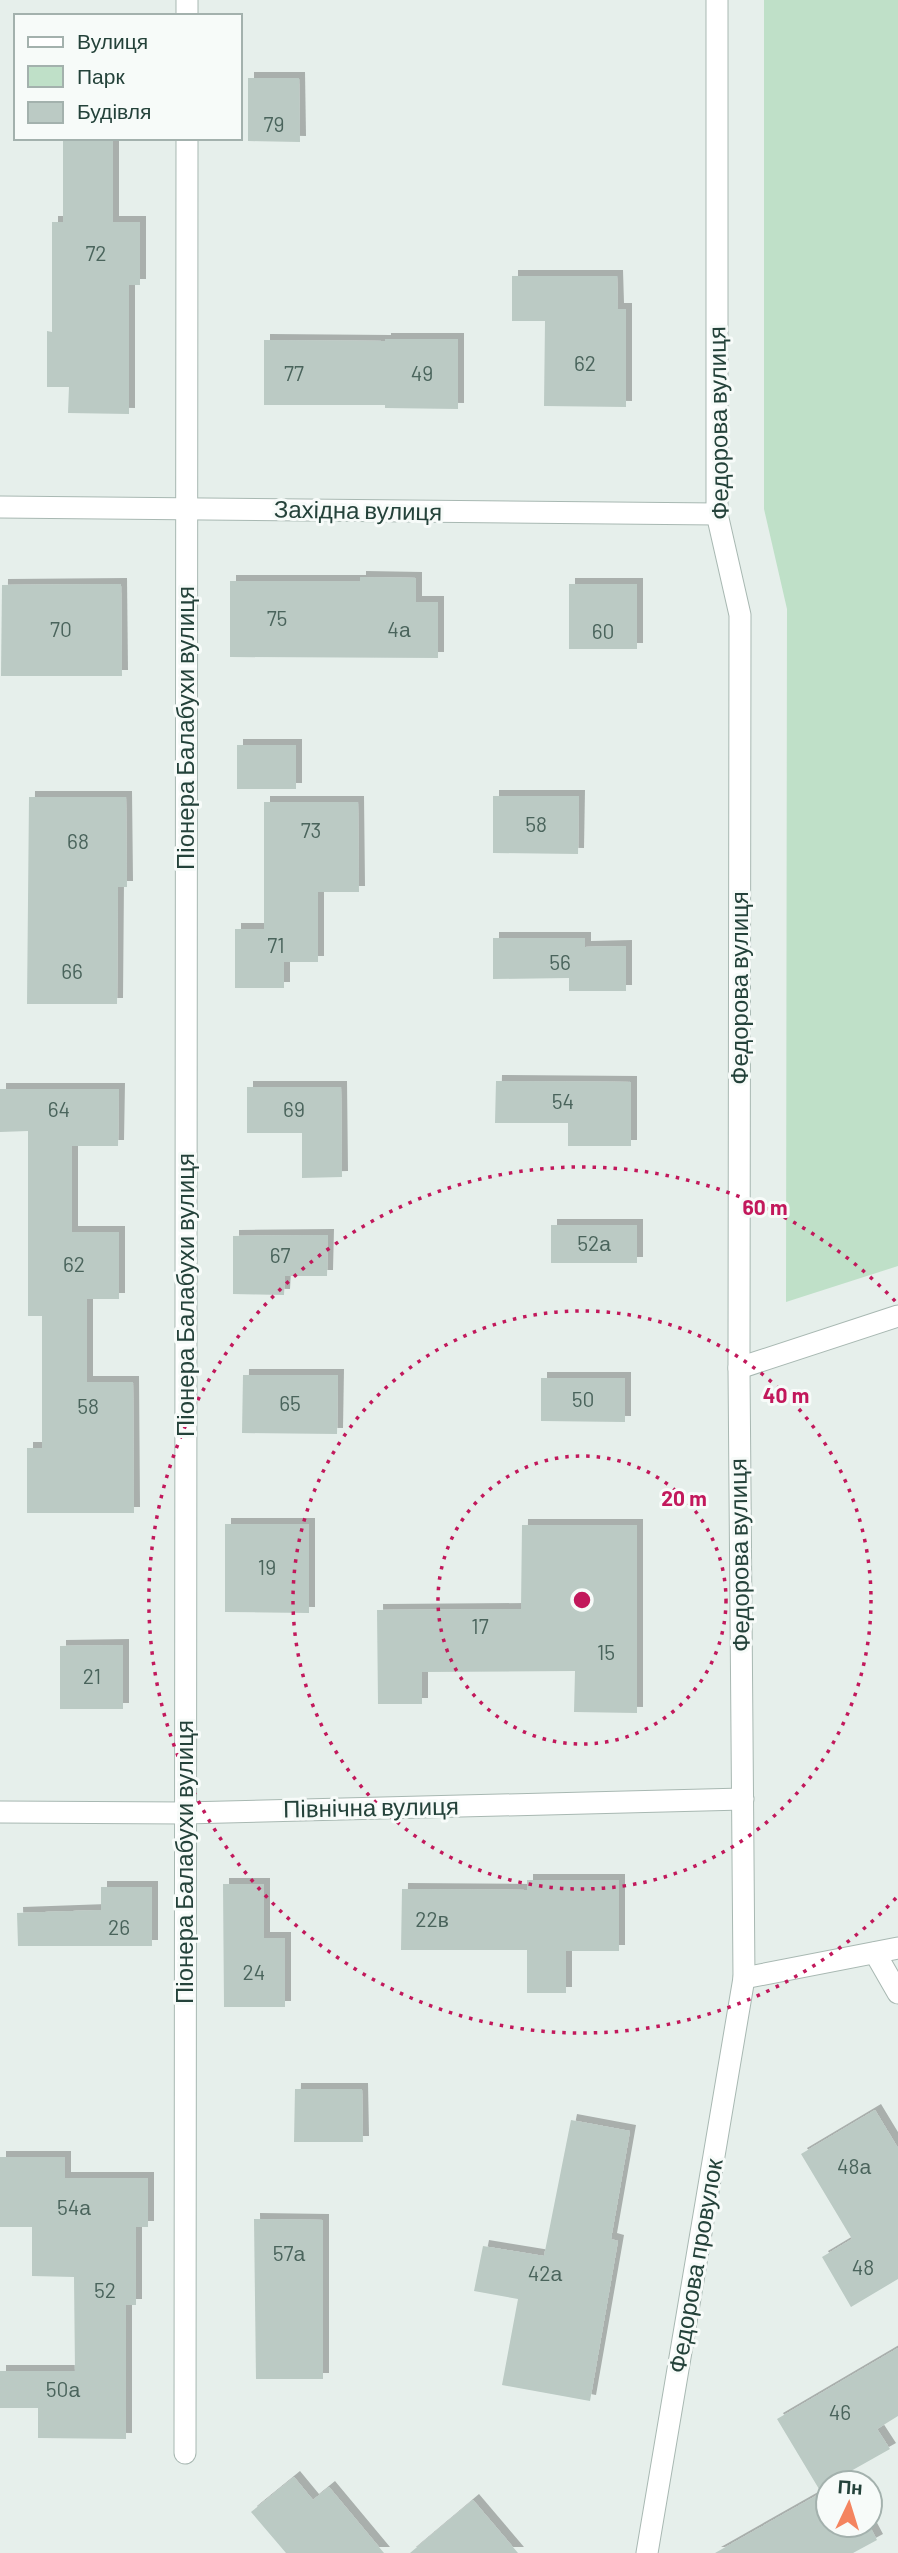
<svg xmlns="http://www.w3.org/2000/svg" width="898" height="2553" font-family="Barlow,sans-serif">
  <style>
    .green { fill: #bfe0c8 }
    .building { fill: #bbcac4; filter: url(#shadow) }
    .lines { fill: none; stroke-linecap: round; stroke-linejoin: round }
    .street-casing { stroke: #a8b8b2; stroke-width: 23 }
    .street { stroke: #fff; stroke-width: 21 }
    .ring { fill: none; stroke: #c2185b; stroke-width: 3.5; stroke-dasharray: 3.5 7 }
    .labels { text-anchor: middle; stroke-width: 6; stroke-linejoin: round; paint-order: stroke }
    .number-label { font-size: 21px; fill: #4a645c }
    .street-label { font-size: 24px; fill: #24423a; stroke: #f7fbf9 }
    .centre { fill: #c2185b; stroke: #f7fbf9; stroke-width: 3.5 }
    .ring-label { font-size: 21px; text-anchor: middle; font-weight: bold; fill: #c2185b; stroke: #f7fbf9; stroke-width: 6; stroke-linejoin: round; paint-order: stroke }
  </style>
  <defs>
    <filter id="shadow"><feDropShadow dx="6" dy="-6" stdDeviation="0" flood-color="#0004"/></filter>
  </defs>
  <rect width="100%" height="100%" fill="#e6efeb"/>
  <polygon class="green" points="764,0 898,0 898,1266 786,1302 787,609 764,509"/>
  <g class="building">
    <polygon points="248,78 299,78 300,142 248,141"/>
    <polygon points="63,138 113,138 113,222 140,222 140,285 129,285 129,414 68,413 69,387 47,387 47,331 52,332 52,222 63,222"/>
    <polygon points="512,276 617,276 618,309 626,309 626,407 544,406 545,321 512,321"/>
    <polygon points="385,339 458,339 458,409 385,408 385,405 264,405 264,340 385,341"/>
    <polygon points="360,577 416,578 416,602 438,602 438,658 230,657 230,581 360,581"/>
    <polygon points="121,584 122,676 1,676 2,585"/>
    <rect x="569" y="584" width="68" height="65"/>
    <rect x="237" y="745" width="59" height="44"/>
    <polygon points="493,796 579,796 578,854 493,853"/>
    <polygon points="29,797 126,797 127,887 118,887 117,1004 27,1004"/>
    <polygon points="264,802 358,802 359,892 318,892 318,962 284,962 284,988 235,988 235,929 264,929"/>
    <polygon points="493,938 585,938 585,947 626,946 626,991 569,991 569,978 493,979"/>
    <polygon points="496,1081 631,1082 631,1146 568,1146 568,1123 495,1123"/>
    <polygon points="247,1087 341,1087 342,1177 302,1178 302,1133 247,1133"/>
    <polygon points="0,1089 119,1089 118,1146 72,1146 72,1232 119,1232 119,1299 87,1299 87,1382 133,1382 134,1513 27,1513 27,1448 42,1448 42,1316 28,1316 28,1131 0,1132"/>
    <rect x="551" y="1225" width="86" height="38"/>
    <polygon points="328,1235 327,1276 285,1276 284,1295 233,1294 233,1236"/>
    <polygon points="243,1375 338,1375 337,1434 242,1433"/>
    <polygon points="541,1378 625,1378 625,1422 541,1421"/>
    <polygon points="225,1524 309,1524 309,1613 225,1612"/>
    <polygon points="522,1525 637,1525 637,1713 574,1712 575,1671 422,1672 422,1704 378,1704 377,1610 521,1609"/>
    <polygon points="123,1645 123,1709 60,1709 60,1646"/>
    <polygon points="527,1880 619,1880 619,1951 566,1951 566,1993 527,1993 527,1950 401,1950 402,1889 527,1890"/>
    <polygon points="223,1884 264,1884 264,1938 285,1938 285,2007 224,2007"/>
    <polygon points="101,1887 152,1887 152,1946 18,1946 17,1913 101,1910"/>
    <polygon points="295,2089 362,2089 363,2142 294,2142"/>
    <polygon points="875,2110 898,2148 898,2279 851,2307 822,2257 852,2239 801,2154"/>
    <polygon points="571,2120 630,2131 611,2239 618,2241 590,2401 502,2385 518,2299 474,2291 483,2246 544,2256"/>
    <polygon points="0,2157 65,2157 65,2178 148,2178 148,2227 136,2227 136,2305 126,2305 126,2439 38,2438 38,2408 0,2408 0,2371 75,2371 74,2277 32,2276 32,2227 0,2227"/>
    <polygon points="254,2219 323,2220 323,2379 256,2379"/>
    <polygon points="898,2348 898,2416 877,2429 890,2449 819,2489 777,2419"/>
    <polygon points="294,2477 313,2500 329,2487 384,2553 286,2553 251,2512"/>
    <polygon points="828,2489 828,2525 869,2525 877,2540 853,2553 715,2553"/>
    <polygon points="473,2500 518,2553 410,2553"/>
  </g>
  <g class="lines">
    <defs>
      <g id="street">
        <polyline points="187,16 187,0"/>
        <polyline points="0,507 717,514"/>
        <polyline points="739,1368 898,1316"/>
        <polyline points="0,1812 185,1813 743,1799"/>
        <polyline points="875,1953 898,1993"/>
        <polyline points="744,1978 898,1948"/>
        <polyline points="185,2453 187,138"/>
        <polyline points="647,2553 744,1978 739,1368 740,615 717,514 717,0"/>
      </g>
    </defs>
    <use href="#street" class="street-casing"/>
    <use href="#street" class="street"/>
  </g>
  <g class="ring">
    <circle cx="582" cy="1600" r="144"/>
    <circle cx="582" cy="1600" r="289"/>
    <path d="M896 1898A433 433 0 1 1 896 1302"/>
  </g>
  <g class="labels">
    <g class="number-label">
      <text x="274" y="132">79</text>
      <text x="96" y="261">72</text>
      <text x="585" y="371">62</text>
      <text x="294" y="381">77</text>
      <text x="422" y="381">49</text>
      <text x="277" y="626">75</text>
      <text x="61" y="637">70</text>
      <text x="399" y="637">4а</text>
      <text x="603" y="639">60</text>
      <text x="536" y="832">58</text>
      <text x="311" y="838">73</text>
      <text x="78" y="849">68</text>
      <text x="276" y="953">71</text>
      <text x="560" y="970">56</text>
      <text x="72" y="979">66</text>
      <text x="563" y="1109">54</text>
      <text x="59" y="1117">64</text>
      <text x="294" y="1117">69</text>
      <text x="594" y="1251">52а</text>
      <text x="280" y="1263">67</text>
      <text x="74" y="1272">62</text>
      <text x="583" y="1407">50</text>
      <text x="290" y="1411">65</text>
      <text x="88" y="1414">58</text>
      <text x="267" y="1575">19</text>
      <text x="480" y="1634">17</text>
      <text x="606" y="1660">15</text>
      <text x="92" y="1684">21</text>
      <text x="432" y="1927">22в</text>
      <text x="119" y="1935">26</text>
      <text x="254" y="1980">24</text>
      <text x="854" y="2174">48а</text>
      <text x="74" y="2215">54а</text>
      <text x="289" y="2261">57а</text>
      <text x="863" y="2275">48</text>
      <text x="545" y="2281">42а</text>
      <text x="105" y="2298">52</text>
      <text x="63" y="2397">50а</text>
      <text x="840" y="2420">46</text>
    </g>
    <g class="street-label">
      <text transform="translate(719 423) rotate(-91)" y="8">Федорова вулиця</text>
      <text transform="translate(358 511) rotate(1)" y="8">Західна вулиця</text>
      <text transform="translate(186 728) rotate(-90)" y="8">Піонера Балабухи вулиця</text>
      <text transform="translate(740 988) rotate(-90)" y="8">Федорова вулиця</text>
      <text transform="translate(186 1295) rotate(-90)" y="8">Піонера Балабухи вулиця</text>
      <text transform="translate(740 1555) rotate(-91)" y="8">Федорова вулиця</text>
      <text transform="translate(371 1808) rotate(-1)" y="8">Північна вулиця</text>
      <text transform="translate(185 1862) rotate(-90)" y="8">Піонера Балабухи вулиця</text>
      <text transform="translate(696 2266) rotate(-80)" y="8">Федорова провулок</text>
    </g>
  </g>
  <circle cx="582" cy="1600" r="10" class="centre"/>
  <g class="ring-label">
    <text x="765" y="1215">60 m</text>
    <text x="786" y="1403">40 m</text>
    <text x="684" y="1506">20 m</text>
  </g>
  <rect x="14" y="14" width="228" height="126" fill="#f7fbf9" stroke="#a3b1ad" stroke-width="2"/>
  <rect x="28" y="37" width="35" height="10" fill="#ffffff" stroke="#a3b1ad" stroke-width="2"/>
  <text x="77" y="49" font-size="21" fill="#24423a">Вулиця</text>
  <rect x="28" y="66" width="35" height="21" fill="#bfe0c8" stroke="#a3b1ad" stroke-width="2"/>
  <text x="77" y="84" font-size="21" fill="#24423a">Парк</text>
  <rect x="28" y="102" width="35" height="21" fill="#bbcac4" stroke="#a3b1ad" stroke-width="2"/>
  <text x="77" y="119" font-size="21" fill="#24423a">Будівля</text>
  <g transform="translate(849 2504) rotate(4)"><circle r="33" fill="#f7fbf9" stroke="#a3b1ad" stroke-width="2"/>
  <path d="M0-5L12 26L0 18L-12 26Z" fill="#f4845f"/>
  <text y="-10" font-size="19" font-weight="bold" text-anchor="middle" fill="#24423a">Пн</text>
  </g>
</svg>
